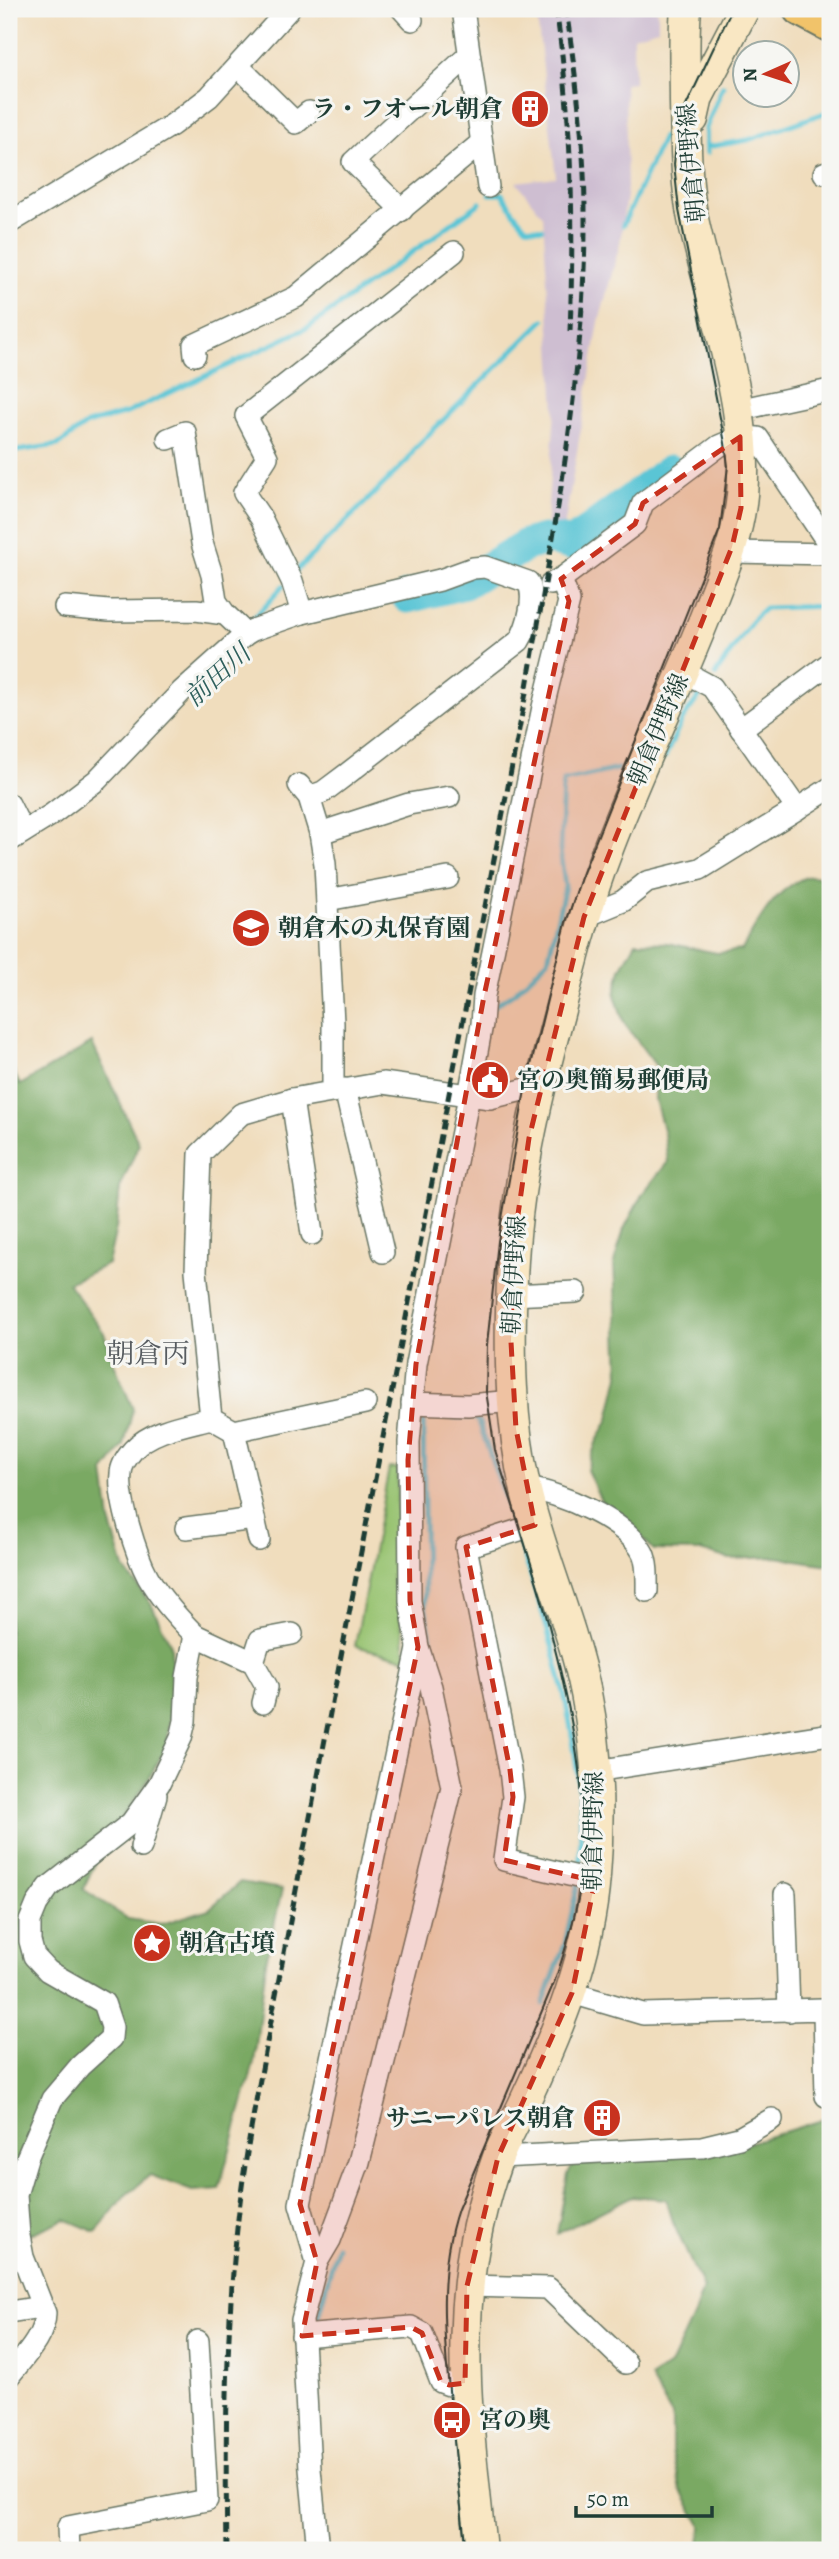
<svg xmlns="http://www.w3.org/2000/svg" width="839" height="2559" font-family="Alegreya,'Noto Serif JP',serif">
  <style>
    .industrial { fill: #cebed1 }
    .green { fill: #98c371; stroke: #5c8052; stroke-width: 2 }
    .forest { fill: #7aa963; stroke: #4c734c; stroke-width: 2 }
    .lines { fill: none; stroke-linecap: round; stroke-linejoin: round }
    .stream { stroke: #5ac5d5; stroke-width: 5 }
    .river { stroke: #5ac5d5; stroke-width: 33 }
    .street-casing { stroke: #687564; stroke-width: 24 }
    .secondary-casing { stroke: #687564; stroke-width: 33 }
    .primary-casing { stroke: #687564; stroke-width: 37 }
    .street { stroke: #fff; stroke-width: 21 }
    .secondary { stroke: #f9e7c3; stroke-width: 30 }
    .primary { stroke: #f1c36a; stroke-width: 33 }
    .tram { stroke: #1f3d34; stroke-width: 2 }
    .rail { stroke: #1f3d34; stroke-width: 5; stroke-dasharray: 10 5; stroke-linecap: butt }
    .marked { fill: #c8321e; fill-opacity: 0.2; stroke: #c8321e; stroke-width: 5; stroke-dasharray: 14 9; stroke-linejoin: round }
    .labels { text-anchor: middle; stroke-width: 6; stroke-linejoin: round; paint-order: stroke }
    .poi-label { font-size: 24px; font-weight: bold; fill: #1f3d34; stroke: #f6f6f2; text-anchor: start }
    .street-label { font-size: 24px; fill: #1f3d34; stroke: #f6f6f2 }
    .water-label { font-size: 26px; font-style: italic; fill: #2e5f5c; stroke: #f6f6f2 }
    .quarter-label { font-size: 28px; fill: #575c60; stroke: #f6f6f2 }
  </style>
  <rect width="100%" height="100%" fill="#f6f6f2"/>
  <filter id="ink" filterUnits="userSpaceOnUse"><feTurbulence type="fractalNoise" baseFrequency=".0143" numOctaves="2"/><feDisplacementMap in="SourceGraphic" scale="14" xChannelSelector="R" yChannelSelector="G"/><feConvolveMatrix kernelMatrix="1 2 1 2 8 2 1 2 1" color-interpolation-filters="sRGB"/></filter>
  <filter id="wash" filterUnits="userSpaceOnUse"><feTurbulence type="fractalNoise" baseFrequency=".00686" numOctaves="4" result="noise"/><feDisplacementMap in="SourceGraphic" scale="28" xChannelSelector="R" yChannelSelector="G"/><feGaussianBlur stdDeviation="1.57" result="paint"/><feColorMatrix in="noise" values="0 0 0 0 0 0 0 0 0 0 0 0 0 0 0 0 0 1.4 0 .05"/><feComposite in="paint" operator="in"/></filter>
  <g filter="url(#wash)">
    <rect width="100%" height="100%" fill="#f0ddbd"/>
    <polygon class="industrial" points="536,9 657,9 658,18 658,29 633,36 634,82 625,84 627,188 620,243 599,322 563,534 546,530 555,411 543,216 516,182 556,177"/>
    <polygon class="green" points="389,1468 398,1469 395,1579 406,1659 355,1646"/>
    <g class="forest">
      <path d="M810,876L830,878V1565L776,1557L730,1559L701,1551L654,1550L626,1521L601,1501L587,1470L596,1443L609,1419L619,1375L614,1263L624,1229L643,1193L668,1162L664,1133L655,1100L656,1066L624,1023L615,995L621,969L636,942L667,943L717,953L742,950C758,921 776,886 810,876Z"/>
      <polygon points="92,1043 139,1144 120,1188 116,1228 108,1264 68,1283 104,1333 113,1361 133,1409 124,1445 104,1472 110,1521 124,1568 151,1604 171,1645 173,1689 167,1745 147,1782 106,1841 83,1889 128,1919 162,1924 209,1909 240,1882 282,1889 266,1962 254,2063 219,2189 192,2191 150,2175 121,2200 96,2232 65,2219 28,2235 9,2210 9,1062 20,1085"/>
      <polygon points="830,2114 830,2550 700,2550 701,2525 681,2490 672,2452 672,2415 650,2378 671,2364 694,2315 703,2288 674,2225 666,2199 632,2196 557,2234 568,2174 580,2148 729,2149 819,2121"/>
    </g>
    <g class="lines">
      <g class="stream">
        <polyline points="707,147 748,140 830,111"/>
        <polyline points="707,153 706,128 723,86"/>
        <polyline points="490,194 502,194 515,214 526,227 542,229"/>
        <polyline points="623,225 663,137"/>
        <polyline points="9,452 58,445 87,424 127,413 309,327 480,203"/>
        <polyline points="296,571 408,460 415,448 544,320"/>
        <polyline points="252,620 283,586"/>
        <polyline points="715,675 755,617 765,608 830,606"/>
        <polyline points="661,759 665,757 682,720 703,691"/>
        <polyline points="488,1010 515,992 548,960 565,886 560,850 563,781 618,769"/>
        <polyline points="423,1411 425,1606 436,1671"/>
        <polyline points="434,1416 475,1418 479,1422 514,1525"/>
        <path d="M517,1534C554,1642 589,1758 579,1873"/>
        <polyline points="543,2004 565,1944 578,1883"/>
        <polyline points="314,2331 337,2246"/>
      </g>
      <g class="river">
        <polyline points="558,541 572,544 670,471"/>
        <polyline points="408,597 464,583 526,545 543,540"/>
      </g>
    </g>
  </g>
  <g filter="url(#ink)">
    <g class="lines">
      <defs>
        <g id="street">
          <polyline points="402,9 412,20"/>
          <polyline points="463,9 488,187"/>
          <polyline points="238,66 296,123 309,112"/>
          <polyline points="824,173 830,171"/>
          <polyline points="402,210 353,162 469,55"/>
          <polyline points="9,223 172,125 209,97 289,9"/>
          <polyline points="195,355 194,345 296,297 481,143"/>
          <polyline points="738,410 830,390"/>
          <polyline points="168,439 185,432 202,543 212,575 216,601 225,614 246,634"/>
          <polyline points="730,552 830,554"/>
          <polyline points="551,584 565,576 635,524 643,503 719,446 740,437 758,438 830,546"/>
          <polyline points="65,607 109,611 196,610 225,614"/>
          <polyline points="302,613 292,581 261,518 244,493 267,457 246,416 454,252"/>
          <polyline points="741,729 830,663"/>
          <polyline points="299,785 309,797 320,833 325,864 333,1023 333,1091"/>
          <polyline points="9,804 23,832"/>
          <polyline points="797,809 830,788"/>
          <polyline points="320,833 409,804 449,797"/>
          <path d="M9,841L51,815L97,780L182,691L246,634L253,630L302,613L440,580L473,568L485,567L528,582C536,597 528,627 519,641L347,774L323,792L309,797"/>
          <polyline points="327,900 448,878"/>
          <polyline points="584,917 623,901 647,882 700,869 797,809 712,687 684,672"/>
          <polyline points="345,1089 383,1252"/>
          <polyline points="292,1099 312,1234"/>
          <polyline points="511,1295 576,1292"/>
          <polyline points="412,1403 468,1405 513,1401"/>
          <polyline points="211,1418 234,1431 365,1403"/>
          <polyline points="234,1431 259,1540"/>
          <path d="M525,1488C559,1492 627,1521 643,1553C648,1564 647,1579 647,1591"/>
          <polyline points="535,1525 466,1547 510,1770 513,1797 504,1860 595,1881"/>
          <polyline points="186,1528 254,1519"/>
          <polyline points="195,1635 253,1662 267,1687 263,1703"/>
          <polyline points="253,1662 260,1640 292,1634"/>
          <polyline points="596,1771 830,1734"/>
          <polyline points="141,1847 156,1795"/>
          <polyline points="785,1894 789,2011"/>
          <polyline points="572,1993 643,2014 822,2009 824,2013 826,2096"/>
          <polyline points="498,2157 702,2147 739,2138 772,2119"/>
          <polyline points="317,2262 300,2204 418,1649"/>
          <polyline points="467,2286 548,2288 626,2363"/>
          <polyline points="9,2312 41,2307"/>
          <polyline points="302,2336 411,2327 422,2333 441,2382 449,2385 465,2383"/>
          <path d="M9,2376C23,2358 45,2337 45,2313L23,2257L19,2236L16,2195L27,2158L52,2099L80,2066L111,2038L112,2027L104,2003L48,1971L34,1956L30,1941V1921L37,1904L49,1887L131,1823L159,1784L181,1738L185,1721L187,1677L195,1635C178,1618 160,1598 148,1577C136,1555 118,1498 121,1474C121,1465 127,1457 133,1450C151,1430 185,1425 211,1418L196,1271L200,1154L241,1114L292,1099L383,1083L490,1098L539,1086"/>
          <polyline points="69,2550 68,2527 207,2500 198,2341"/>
          <polyline points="318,2550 310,2469 302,2320 317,2262 330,2240 359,2162 452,1787 431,1687 418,1647 410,1601 409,1442 416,1364 469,1096 482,1024 484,996 543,707 569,601 561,579"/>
        </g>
        <g id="secondary">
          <polyline points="693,119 698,97 744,9"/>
          <path d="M481,2550C467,2412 448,2295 497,2160C504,2140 516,2121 525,2101C559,2029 589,1956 595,1876C600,1815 598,1753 586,1693C572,1624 542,1559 526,1491C510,1423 509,1351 512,1281C515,1188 536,1100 560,1010C574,954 588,900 609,846C639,768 675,693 706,615C718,583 733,550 739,516C757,426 712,308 693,219C685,180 686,140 685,101C685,70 683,39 686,9"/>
        </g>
        <polyline id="primary" points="800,9 830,25"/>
      </defs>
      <use href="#street" class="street-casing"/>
      <use href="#secondary" class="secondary-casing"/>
      <use href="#primary" class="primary-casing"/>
      <use href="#street" class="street"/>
      <use href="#secondary" class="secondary"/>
      <use href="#primary" class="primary"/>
      <path class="tram" d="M466,2550C460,2500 455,2451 450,2401C444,2337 437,2271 458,2209L555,1980C570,1937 583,1893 584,1846C585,1802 578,1758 570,1715C552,1624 523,1537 495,1450L486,1391L487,1345L498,1241L525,1090L566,922L581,878L720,529L728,466L725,443L679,210L674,164L677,134L686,106L732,9"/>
      <g class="rail">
        <path d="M556,9C572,116 574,223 570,331"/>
        <path d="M227,2550C225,2431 226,2312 241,2194C249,2132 262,2071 273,2010L525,698C552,542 586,372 585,214C585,146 576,77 566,9"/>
      </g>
    </g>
  </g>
  <path class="marked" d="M740,437L741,508L732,547L584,917L529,1138L513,1249L511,1342L516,1429L535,1525L466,1547L510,1770L513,1797L504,1860L595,1881L572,1993L498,2157L467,2286L465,2383L449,2385L441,2382L422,2333L411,2327L302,2336L317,2262L300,2204L418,1647L410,1601L408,1460L416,1364L484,996L569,601L561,579L635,524L643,503Z"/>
  <defs>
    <symbol id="building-disc" viewBox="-11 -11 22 22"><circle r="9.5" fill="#c8321e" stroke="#f6f6f2"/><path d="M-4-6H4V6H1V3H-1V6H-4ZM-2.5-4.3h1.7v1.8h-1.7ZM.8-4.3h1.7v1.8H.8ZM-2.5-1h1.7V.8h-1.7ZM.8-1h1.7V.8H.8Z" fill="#fff"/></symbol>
    <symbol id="school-disc" viewBox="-11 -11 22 22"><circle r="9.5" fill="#c8321e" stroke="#f6f6f2"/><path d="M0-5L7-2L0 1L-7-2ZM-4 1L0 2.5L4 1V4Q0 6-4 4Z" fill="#fff"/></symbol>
    <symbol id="civic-disc" viewBox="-11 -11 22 22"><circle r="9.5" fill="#c8321e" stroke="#f6f6f2"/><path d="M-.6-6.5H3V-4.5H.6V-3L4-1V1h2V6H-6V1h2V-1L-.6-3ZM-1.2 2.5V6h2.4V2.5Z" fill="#fff"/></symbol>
    <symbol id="sight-disc" viewBox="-11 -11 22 22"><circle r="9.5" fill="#c8321e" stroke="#f6f6f2"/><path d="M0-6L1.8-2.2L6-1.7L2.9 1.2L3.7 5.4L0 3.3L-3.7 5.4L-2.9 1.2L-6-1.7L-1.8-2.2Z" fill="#fff"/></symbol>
    <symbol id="bus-disc" viewBox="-11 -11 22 22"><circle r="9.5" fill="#c8321e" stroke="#f6f6f2"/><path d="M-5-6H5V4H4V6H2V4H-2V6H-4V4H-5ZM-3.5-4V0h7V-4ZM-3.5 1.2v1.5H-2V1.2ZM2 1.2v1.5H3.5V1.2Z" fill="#fff"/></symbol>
  </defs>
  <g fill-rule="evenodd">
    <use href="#building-disc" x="508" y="87" width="44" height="44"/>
    <use href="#school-disc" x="229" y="906" width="44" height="44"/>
    <use href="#civic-disc" x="468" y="1058" width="44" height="44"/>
    <use href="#sight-disc" x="130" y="1921" width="44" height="44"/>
    <use href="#building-disc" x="580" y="2096" width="44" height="44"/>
    <use href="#bus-disc" x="430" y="2398" width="44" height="44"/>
  </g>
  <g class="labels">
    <g class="poi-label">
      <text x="503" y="117" text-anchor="end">ラ・フオール朝倉</text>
      <text x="278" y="936">朝倉木の丸保育園</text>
      <text x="517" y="1088">宮の奥簡易郵便局</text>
      <text x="179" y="1951">朝倉古墳</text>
      <text x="575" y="2126" text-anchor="end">サニーパレス朝倉</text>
      <text x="479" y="2428">宮の奥</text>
    </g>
    <g class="street-label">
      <text transform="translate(691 163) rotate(-95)" y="8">朝倉伊野線</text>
      <text transform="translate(658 730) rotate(-67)" y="8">朝倉伊野線</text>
      <text transform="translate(514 1275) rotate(-87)" y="8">朝倉伊野線</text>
      <text transform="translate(593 1831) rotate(-89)" y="8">朝倉伊野線</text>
    </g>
    <g class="water-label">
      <text transform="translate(217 675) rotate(-42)" y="9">前田川</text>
    </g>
    <g class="quarter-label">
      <text x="148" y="1363">朝倉丙</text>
    </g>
  </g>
  <rect width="839" height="2559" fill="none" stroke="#f6f6f2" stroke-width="35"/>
  <g transform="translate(766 74) rotate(267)"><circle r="33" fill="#f6f6f2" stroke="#a0aca6" stroke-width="2"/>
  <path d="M0-5L12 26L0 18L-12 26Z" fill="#c8321e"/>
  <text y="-10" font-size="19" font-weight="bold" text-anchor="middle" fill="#1f3d34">N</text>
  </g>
  <path d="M576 2506v10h136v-10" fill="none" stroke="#1f3d34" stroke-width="3.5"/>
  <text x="587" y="2506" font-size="21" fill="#1f3d34" stroke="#f6f6f2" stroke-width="5" paint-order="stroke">50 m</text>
</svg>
